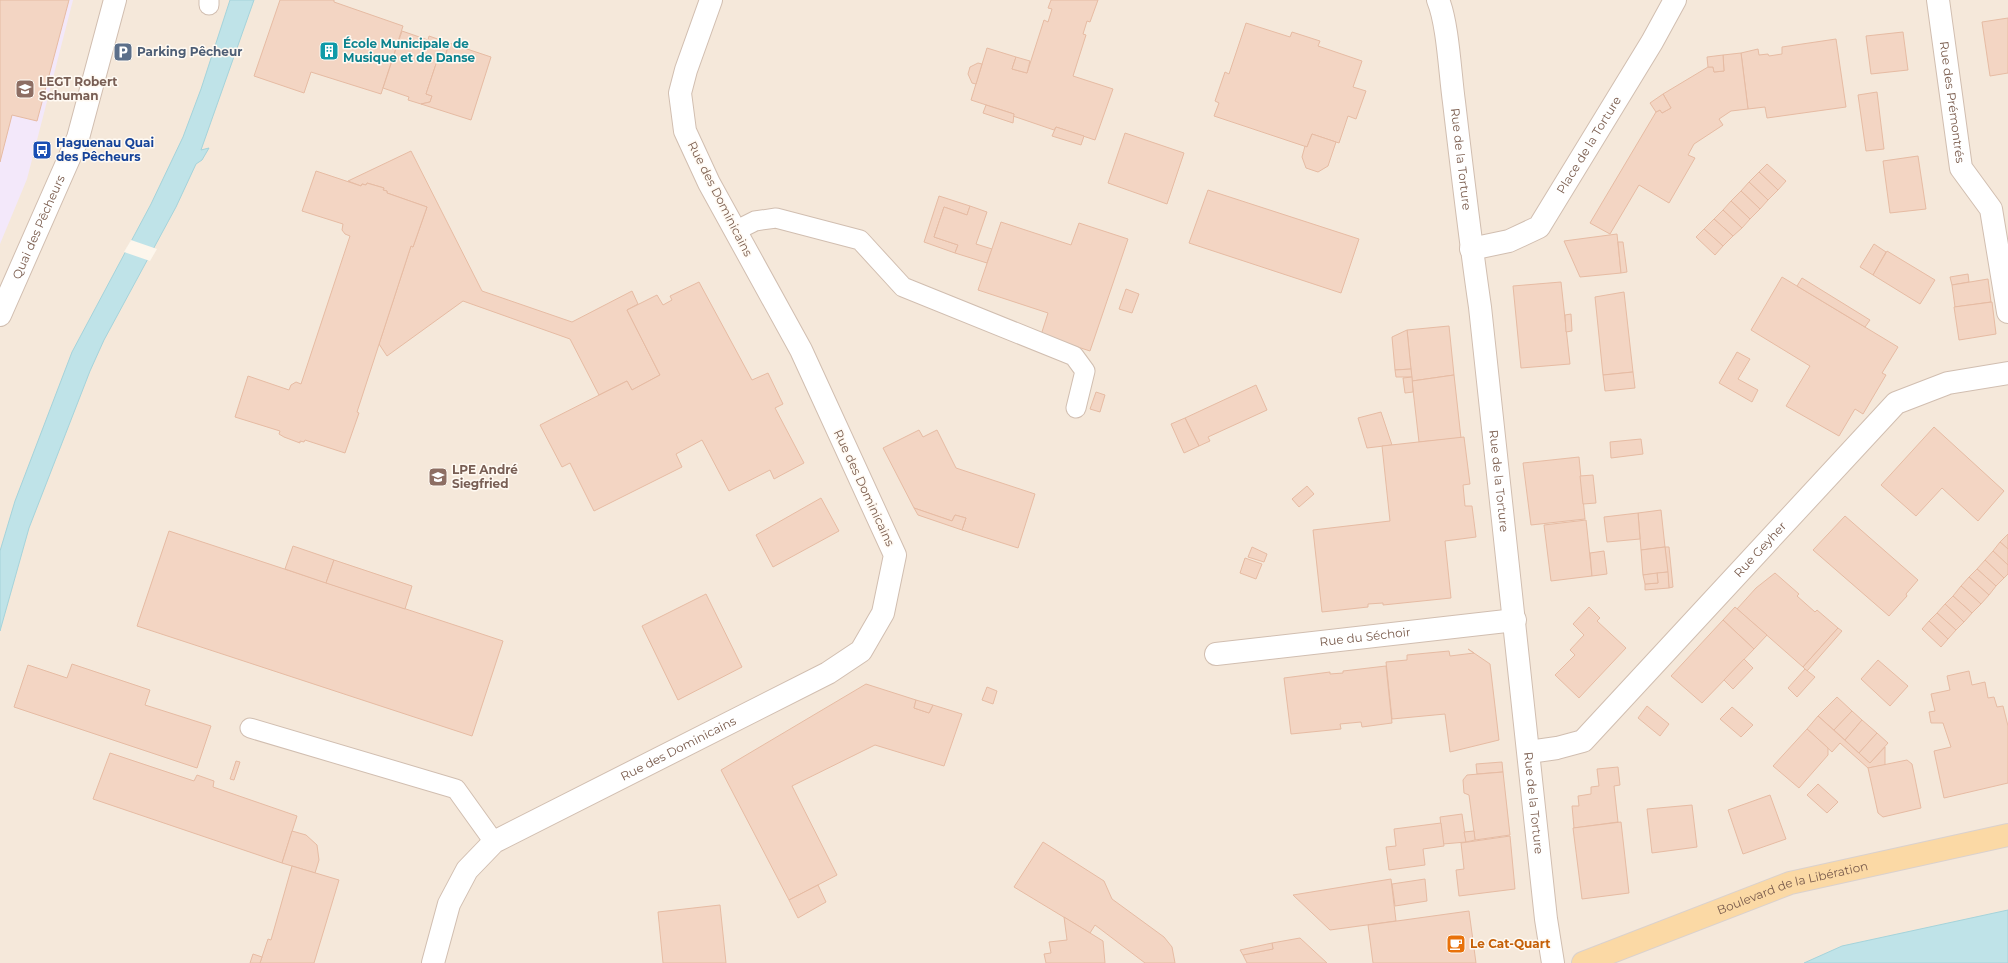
<svg xmlns="http://www.w3.org/2000/svg" width="2008" height="963" font-family="Montserrat,sans-serif">
  <style>
    .residential { fill: #f5e8da }
    .education { fill: #f3e8fa }
    .water { fill: #bfe3e8; stroke: #a5d3da }
    .pier { fill: #fdf6ec }
    .building { fill: #f3d5c3; stroke: #e6bba3 }
    .lines { fill: none; stroke-linecap: round; stroke-linejoin: round }
    .lane-casing { stroke: #d1beb0; stroke-width: 21 }
    .street-casing { stroke: #d1beb0; stroke-width: 24 }
    .primary-casing { stroke: #dad1cd; stroke-width: 24 }
    .lane { stroke: #fff; stroke-width: 19 }
    .street { stroke: #fff; stroke-width: 22 }
    .primary { stroke: #fbd9a5; stroke-width: 22 }
    .labels { text-anchor: middle; stroke-width: 3; stroke-linejoin: round; paint-order: stroke }
    .culture-label { font-size: 12px; font-weight: bold; fill: #0d838f; stroke: #fffaf3; text-anchor: start }
    .service-label { font-size: 12px; font-weight: bold; fill: #4e5e75; stroke: #fffaf3; text-anchor: start }
    .education-label { font-size: 12px; font-weight: bold; fill: #785e54; stroke: #fffaf3; text-anchor: start }
    .street-label { font-size: 12px; fill: #7a5c4d; stroke: #fffaf3 }
    .transit-label { font-size: 12px; font-weight: bold; fill: #164399; stroke: #fffaf3; text-anchor: start }
    .food-label { font-size: 12px; font-weight: bold; fill: #c56008; stroke: #fffaf3; text-anchor: start }
  </style>
  <rect width="100%" height="100%" fill="#fdf6ec"/>
  <rect class="residential" x="0" y="0" width="2008" height="963"/>
  <polygon class="education" points="0,0 73,0 27,179 0,244"/>
  <g class="water">
    <polygon points="230,0 254,0 201,150 209,148 202,160 196,164 176,207 104,340 90,371 29,528 0,631 0,551 15,501 72,352 151,204 183,137 201,89"/>
    <polygon points="2008,910 2008,963 1804,963 1842,946"/>
  </g>
  <polygon class="pier" points="131,240 157,249 150,261 124,252"/>
  <g class="building">
    <polygon points="0,0 69,0 37,121 12,115 0,162"/>
    <polygon points="280,0 334,0 334,2 403,26 381,94 311,72 304,93 254,76"/>
    <polygon points="1051,0 1098,0 1090,22 1087,21 1083,34 1086,35 1073,76 1113,89 1095,140 1056,127 1054,130 1013,116 1014,114 971,100 987,48 1016,57 1012,69 1027,73 1044,20 1048,22 1052,9 1048,8"/>
    <polygon points="2008,18 2008,73 1990,76 1982,22"/>
    <polygon points="1246,23 1290,37 1292,32 1320,41 1318,46 1362,61 1353,87 1366,91 1356,119 1348,116 1339,143 1312,134 1307,147 1214,116 1219,103 1215,101 1225,72 1229,74"/>
    <polygon points="402,31 428,40 429,36 449,43 446,54 440,52 426,94 432,96 430,102 421,104 408,100 409,97 383,88"/>
    <polygon points="1903,32 1908,70 1871,74 1866,36"/>
    <polygon points="1836,39 1846,107 1767,118 1765,107 1748,109 1741,53 1758,49 1759,55 1768,54 1769,56 1782,54 1782,47"/>
    <polygon points="449,43 491,57 471,120 421,104 430,102 432,96 426,94 440,52 446,54"/>
    <polygon points="1741,53 1748,109 1731,111 1719,119 1723,125 1694,144 1688,155 1695,158 1669,203 1639,185 1610,234 1590,223 1656,112 1660,110 1662,113 1671,108 1663,94 1708,67 1713,67 1714,72 1724,71 1723,55"/>
    <polygon points="1723,55 1724,71 1714,72 1713,67 1708,67 1707,57"/>
    <polygon points="1016,57 1030,61 1027,73 1012,69"/>
    <polygon points="978,63 982,64 976,84 972,83 968,74 970,67"/>
    <polygon points="1877,92 1884,149 1866,151 1858,95"/>
    <polygon points="1663,94 1671,108 1662,113 1660,110 1656,112 1650,103"/>
    <polygon points="986,105 1014,114 1013,123 983,113"/>
    <polygon points="1056,127 1084,136 1081,145 1052,136"/>
    <polygon points="1125,133 1184,153 1167,204 1108,183"/>
    <polygon points="1312,134 1336,142 1328,166 1318,172 1306,168 1302,157 1305,146 1307,147"/>
    <polygon points="411,151 482,291 572,322 632,291 638,304 627,310 660,375 632,390 627,381 599,395 570,339 463,301 387,356 379,344 411,246 413,247 427,207 387,193 387,191 383,190 384,188 367,183 366,185 362,184 361,186 348,181"/>
    <polygon points="1918,156 1926,209 1890,213 1883,161"/>
    <polygon points="1767,164 1786,181 1778,190 1759,172"/>
    <polygon points="316,171 361,186 362,184 366,185 367,183 384,188 383,190 387,191 387,193 427,207 413,247 411,246 357,412 359,413 345,453 305,440 304,442 300,441 300,443 284,437 279,434 280,431 235,417 248,376 289,390 291,385 296,382 301,384 350,236 345,234 342,230 343,224 302,211"/>
    <polygon points="1759,172 1778,190 1768,200 1749,182"/>
    <polygon points="1749,182 1768,200 1760,209 1741,191"/>
    <polygon points="1208,190 1359,239 1341,293 1189,243"/>
    <polygon points="1741,191 1760,209 1750,219 1731,201"/>
    <polygon points="939,196 970,206 967,215 944,207 934,237 958,245 955,253 924,242"/>
    <polygon points="1731,201 1750,219 1742,228 1723,210"/>
    <polygon points="970,206 987,212 976,244 992,249 987,263 955,253 958,245 934,237 944,207 967,215"/>
    <polygon points="1723,210 1742,228 1733,236 1714,219"/>
    <polygon points="1714,219 1733,236 1723,246 1704,229"/>
    <polygon points="1001,222 1071,245 1079,223 1128,239 1090,351 1041,335 1048,313 978,290"/>
    <polygon points="1704,229 1723,246 1715,255 1696,237"/>
    <polygon points="1617,234 1621,273 1580,277 1564,241"/>
    <polygon points="1618,242 1623,242 1627,272 1621,273"/>
    <polygon points="1874,244 1886,252 1873,275 1860,267"/>
    <polygon points="1887,251 1935,280 1920,304 1873,275"/>
    <polygon points="1968,274 1969,282 1952,285 1950,277"/>
    <polygon points="1782,277 1898,347 1882,373 1886,375 1863,414 1855,409 1839,436 1786,406 1810,366 1751,330"/>
    <polygon points="1802,278 1870,320 1865,327 1797,286"/>
    <polygon points="1988,279 1991,302 1955,307 1952,285"/>
    <polygon points="699,282 752,380 768,373 783,404 775,408 804,463 774,479 770,470 729,491 702,440 676,454 682,467 594,511 570,463 562,467 540,425 627,381 632,390 660,375 627,310 657,295 663,305 672,300 670,296"/>
    <polygon points="1561,282 1570,364 1521,368 1513,286"/>
    <polygon points="1126,289 1139,294 1132,313 1119,309"/>
    <polygon points="1624,292 1633,372 1603,375 1595,297"/>
    <polygon points="1992,302 1996,334 1959,340 1954,307"/>
    <polygon points="1571,314 1572,331 1566,332 1565,315"/>
    <polygon points="1449,326 1454,375 1412,381 1407,330"/>
    <polygon points="1407,330 1411,369 1395,370 1392,337"/>
    <polygon points="1737,352 1750,359 1738,379 1758,390 1752,402 1719,383"/>
    <polygon points="1411,369 1412,377 1396,377 1395,370"/>
    <polygon points="1633,372 1635,388 1605,391 1603,375"/>
    <polygon points="1454,375 1461,438 1419,442 1412,381"/>
    <polygon points="1412,377 1413,392 1405,393 1403,378"/>
    <polygon points="1256,385 1267,410 1208,437 1210,441 1199,446 1185,418"/>
    <polygon points="1096,392 1105,395 1100,412 1090,409"/>
    <polygon points="1381,412 1392,445 1367,448 1358,418"/>
    <polygon points="1185,418 1199,446 1184,453 1171,424"/>
    <polygon points="1934,427 2004,491 1978,521 1942,488 1916,516 1881,485"/>
    <polygon points="919,430 923,437 937,430 956,468 1035,494 1018,548 962,530 966,518 955,515 952,521 914,508 883,448"/>
    <polygon points="1464,437 1470,484 1463,485 1465,506 1472,506 1476,537 1445,541 1451,598 1383,605 1383,603 1368,604 1368,607 1322,612 1313,530 1390,521 1382,446"/>
    <polygon points="1641,439 1643,454 1611,458 1610,442"/>
    <polygon points="1579,457 1585,519 1531,525 1523,463"/>
    <polygon points="1593,475 1596,503 1583,504 1580,476"/>
    <polygon points="1307,486 1314,494 1299,507 1292,499"/>
    <polygon points="821,498 839,531 773,567 756,535"/>
    <polygon points="914,508 952,521 955,515 966,518 962,530 918,515"/>
    <polygon points="1661,510 1665,547 1641,550 1638,513"/>
    <polygon points="1638,513 1640,539 1607,542 1604,517"/>
    <polygon points="1845,516 1918,580 1906,594 1907,596 1889,616 1813,550"/>
    <polygon points="1586,520 1592,576 1551,581 1544,525"/>
    <polygon points="169,531 503,641 472,736 137,626"/>
    <polygon points="2008,534 2008,549 2000,542"/>
    <polygon points="2000,542 2008,549 2008,565 1993,551"/>
    <polygon points="293,546 334,560 326,583 285,569"/>
    <polygon points="1252,547 1267,554 1264,562 1248,557"/>
    <polygon points="1665,547 1669,547 1673,587 1669,588"/>
    <polygon points="1665,547 1668,572 1643,575 1641,550"/>
    <polygon points="1604,551 1607,574 1592,576 1590,553"/>
    <polygon points="1993,551 2008,565 2008,574 2004,578 1985,560"/>
    <polygon points="1245,558 1262,564 1256,579 1240,573"/>
    <polygon points="334,560 412,586 405,609 326,583"/>
    <polygon points="1985,560 2004,578 1996,586 1977,569"/>
    <polygon points="1977,569 1996,586 1989,595 1969,577"/>
    <polygon points="1668,572 1669,588 1645,590 1645,584 1658,583 1657,573"/>
    <polygon points="1657,573 1658,583 1645,584 1643,575"/>
    <polygon points="1775,573 1799,594 1797,596 1815,612 1817,610 1838,628 1803,667 1737,609 1756,588"/>
    <polygon points="1969,577 1989,595 1981,604 1961,586"/>
    <polygon points="1961,586 1981,604 1972,613 1953,596"/>
    <polygon points="706,594 742,667 678,700 642,626"/>
    <polygon points="1953,596 1972,613 1964,622 1945,604"/>
    <polygon points="1945,604 1964,622 1956,630 1937,613"/>
    <polygon points="1589,607 1600,618 1597,621 1626,648 1579,698 1555,675 1575,655 1570,650 1584,635 1573,624"/>
    <polygon points="1735,607 1767,635 1754,649 1723,620"/>
    <polygon points="1937,613 1956,630 1948,639 1929,621"/>
    <polygon points="1723,620 1754,649 1702,703 1671,676"/>
    <polygon points="1929,621 1948,639 1941,647 1922,629"/>
    <polygon points="1838,628 1842,631 1807,671 1803,667"/>
    <polygon points="1468,649 1490,664 1499,740 1450,752 1445,714 1392,719 1386,662 1407,660 1407,655 1449,651 1450,656 1474,653"/>
    <polygon points="1744,659 1753,668 1733,689 1724,680"/>
    <polygon points="1878,660 1908,686 1890,706 1861,679"/>
    <polygon points="72,664 150,690 145,705 211,726 197,768 14,707 28,665 67,678"/>
    <polygon points="1386,666 1392,723 1362,727 1361,722 1340,724 1341,729 1291,734 1284,678 1330,672 1330,674 1343,673 1343,671"/>
    <polygon points="1805,669 1815,677 1797,697 1788,688"/>
    <polygon points="1969,671 1972,685 1985,682 1988,698 1994,697 1997,707 2003,706 2008,726 2008,783 1944,798 1934,751 1951,747 1943,723 1931,723 1929,712 1935,711 1931,694 1950,690 1947,676"/>
    <polygon points="866,684 916,700 914,708 929,713 933,705 962,714 944,766 875,745 792,786 837,875 789,900 721,770"/>
    <polygon points="987,687 997,691 993,704 982,700"/>
    <polygon points="1837,697 1852,711 1834,730 1818,716"/>
    <polygon points="916,700 933,705 929,713 914,708"/>
    <polygon points="1647,706 1669,724 1660,736 1638,718"/>
    <polygon points="1732,707 1753,725 1741,737 1720,719"/>
    <polygon points="1852,711 1862,720 1845,740 1834,730"/>
    <polygon points="1818,716 1870,763 1885,747 1885,765 1868,768 1840,743 1832,752 1807,729"/>
    <polygon points="1862,720 1877,733 1859,753 1845,740"/>
    <polygon points="1807,729 1828,748 1828,755 1799,788 1773,766"/>
    <polygon points="1877,733 1888,743 1870,763 1859,753"/>
    <polygon points="110,753 194,781 197,775 214,781 213,787 297,816 282,863 93,799"/>
    <polygon points="1907,760 1912,764 1921,808 1883,817 1878,813 1868,768"/>
    <polygon points="236,761 240,762 234,780 230,779"/>
    <polygon points="1502,762 1503,772 1477,774 1476,764"/>
    <polygon points="1618,767 1620,785 1614,786 1618,822 1574,828 1572,806 1579,806 1578,796 1591,794 1591,787 1599,786 1597,769"/>
    <polygon points="1503,772 1510,835 1475,840 1469,795 1464,793 1463,780 1467,775"/>
    <polygon points="1818,784 1838,802 1827,813 1807,795"/>
    <polygon points="1770,795 1786,839 1743,854 1728,810"/>
    <polygon points="1692,805 1697,847 1652,853 1647,809"/>
    <polygon points="1462,814 1466,842 1443,844 1440,817"/>
    <polygon points="1621,822 1629,893 1582,899 1573,828"/>
    <polygon points="1441,823 1444,846 1423,849 1425,865 1389,870 1386,847 1396,846 1394,829"/>
    <polygon points="292,831 306,835 317,845 319,860 315,873 282,863"/>
    <polygon points="1474,831 1475,840 1466,842 1464,832"/>
    <polygon points="1510,836 1515,889 1459,896 1456,870 1464,869 1461,843"/>
    <polygon points="1043,842 1104,881 1112,899 1164,937 1172,947 1175,963 1145,963 1095,925 1090,933 1014,887"/>
    <polygon points="292,866 339,880 314,963 260,963 268,939 271,940"/>
    <polygon points="1391,879 1396,921 1330,930 1293,895"/>
    <polygon points="1425,879 1427,901 1395,906 1392,884"/>
    <polygon points="818,885 826,902 798,918 789,900"/>
    <polygon points="720,905 726,963 663,963 658,912"/>
    <polygon points="1469,911 1476,963 1373,963 1368,925"/>
    <polygon points="1064,917 1103,941 1105,963 1046,963 1044,954 1051,953 1049,942 1067,940"/>
    <polygon points="1300,938 1327,963 1247,963 1243,955 1273,949 1272,943"/>
    <polygon points="1272,943 1273,949 1243,955 1240,950"/>
    <polygon points="253,954 262,957 260,963 250,963"/>
  </g>
  <g class="lines">
    <defs>
      <g id="lane">
        <polyline points="209,5 209,0"/>
        <polyline points="735,231 755,221 776,218 860,240 903,287 1074,356 1085,371 1076,408"/>
        <polyline points="250,728 456,789 494,842"/>
      </g>
      <g id="street">
        <path id="s1" d="M1438,0C1448,24 1450,74 1454,102C1462,170 1470,239 1480,307L1546,919L1553,963"/>
        <path id="s2" d="M1938,0L1961,168L1991,209L2008,312"/>
        <path id="s3" d="M1471,249L1509,241L1539,227L1652,42L1675,0"/>
        <path id="s4" d="M0,315L78,138L115,0"/>
        <path id="s5" d="M1216,654L1515,620"/>
        <path id="s6" d="M1529,752L1557,748L1583,741L1896,403L1948,383L2008,373"/>
        <path id="s7" d="M433,963L449,904L467,870L494,842L828,673L861,651L883,613L895,555L801,350L709,183L685,131L680,93L686,70L711,0"/>
      </g>
      <g id="primary">
        <path id="s8" d="M1583,963L1790,883L2008,835"/>
      </g>
    </defs>
    <use href="#lane" class="lane-casing"/>
    <use href="#street" class="street-casing"/>
    <use href="#primary" class="primary-casing"/>
    <use href="#lane" class="lane"/>
    <use href="#street" class="street"/>
    <use href="#primary" class="primary"/>
  </g>
  <defs>
    <symbol id="building-square" viewBox="-11 -11 22 22"><rect x="-9" y="-9" width="18" height="18" rx="4" fill="#0f9aa8" stroke="#fffaf3"/><path d="M-4-6H4V6H1V3H-1V6H-4ZM-2.5-4.3h1.7v1.8h-1.7ZM.8-4.3h1.7v1.8H.8ZM-2.5-1h1.7V.8h-1.7ZM.8-1h1.7V.8H.8Z" fill="#fff"/></symbol>
    <symbol id="parking-square" viewBox="-11 -11 22 22"><rect x="-9" y="-9" width="18" height="18" rx="4" fill="#5c6f8a" stroke="#fffaf3"/><path d="M-3.5-5.5H1a3.5 3.5 0 0 1 0 7H-1V5.5H-3.5ZM-1-3.4V-.6H.8a1.4 1.4 0 0 0 0-2.8Z" fill="#fff"/></symbol>
    <symbol id="school-square" viewBox="-11 -11 22 22"><rect x="-9" y="-9" width="18" height="18" rx="4" fill="#8d6e63" stroke="#fffaf3"/><path d="M0-5L7-2L0 1L-7-2ZM-4 1L0 2.5L4 1V4Q0 6-4 4Z" fill="#fff"/></symbol>
    <symbol id="bus-square" viewBox="-11 -11 22 22"><rect x="-9" y="-9" width="18" height="18" rx="4" fill="#1a4fb4" stroke="#fffaf3"/><path d="M-5-6H5V4H4V6H2V4H-2V6H-4V4H-5ZM-3.5-4V0h7V-4ZM-3.5 1.2v1.5H-2V1.2ZM2 1.2v1.5H3.5V1.2Z" fill="#fff"/></symbol>
    <symbol id="cafe-square" viewBox="-11 -11 22 22"><rect x="-9" y="-9" width="18" height="18" rx="4" fill="#e8710a" stroke="#fffaf3"/><path d="M-5.5-4.5H6V0H3Q3 3.5 0 3.5H-2.5Q-5.5 3.5-5.5 0ZM3-3.2v2h1.7v-2ZM-6 4.5H4V6H-6Z" fill="#fff"/></symbol>
  </defs>
  <g fill-rule="evenodd">
    <use href="#building-square" x="318" y="40" width="22" height="22"/>
    <use href="#parking-square" x="112" y="41" width="22" height="22"/>
    <use href="#school-square" x="14" y="78" width="22" height="22"/>
    <use href="#bus-square" x="31" y="139" width="22" height="22"/>
    <use href="#school-square" x="427" y="466" width="22" height="22"/>
    <use href="#cafe-square" x="1445" y="933" width="22" height="22"/>
  </g>
  <g class="labels">
    <g class="culture-label">
      <text x="343" y="48">École Municipale de<tspan x="343" dy="14">Musique et de Danse</tspan></text>
    </g>
    <g class="service-label">
      <text x="137" y="56">Parking Pêcheur</text>
    </g>
    <g class="education-label">
      <text x="39" y="86">LEGT Robert<tspan x="39" dy="14">Schuman</tspan></text>
      <text x="452" y="474">LPE André<tspan x="452" dy="14">Siegfried</tspan></text>
    </g>
    <g class="street-label">
      <text dy="4" stroke="none"><textPath href="#s2" startOffset="103">Rue des Prémontrés</textPath></text>
      <text dy="4" stroke="none"><textPath href="#s3" startOffset="168">Place de la Torture</textPath></text>
      <text dy="4" stroke="none"><textPath href="#s1" startOffset="161">Rue de la Torture</textPath></text>
      <text transform="translate(720 199) rotate(63)" y="4">Rue des Dominicains</text>
      <text dy="4" stroke="none"><textPath href="#s4" startOffset="96">Quai des Pêcheurs</textPath></text>
      <text dy="4" stroke="none"><textPath href="#s1" startOffset="485">Rue de la Torture</textPath></text>
      <text transform="translate(864 488) rotate(65)" y="4">Rue des Dominicains</text>
      <text dy="4" stroke="none"><textPath href="#s6" startOffset="316">Rue Geyher</textPath></text>
      <text dy="4" stroke="none"><textPath href="#s5" startOffset="150">Rue du Séchoir</textPath></text>
      <text dy="4" stroke="none"><textPath href="#s7" startOffset="345">Rue des Dominicains</textPath></text>
      <text dy="4" stroke="none"><textPath href="#s1" startOffset="809">Rue de la Torture</textPath></text>
      <text dy="4" stroke="none"><textPath href="#s8" startOffset="223">Boulevard de la Libération</textPath></text>
    </g>
    <g class="transit-label">
      <text x="56" y="147">Haguenau Quai<tspan x="56" dy="14">des Pêcheurs</tspan></text>
    </g>
    <g class="food-label">
      <text x="1470" y="948">Le Cat-Quart</text>
    </g>
  </g>
</svg>
